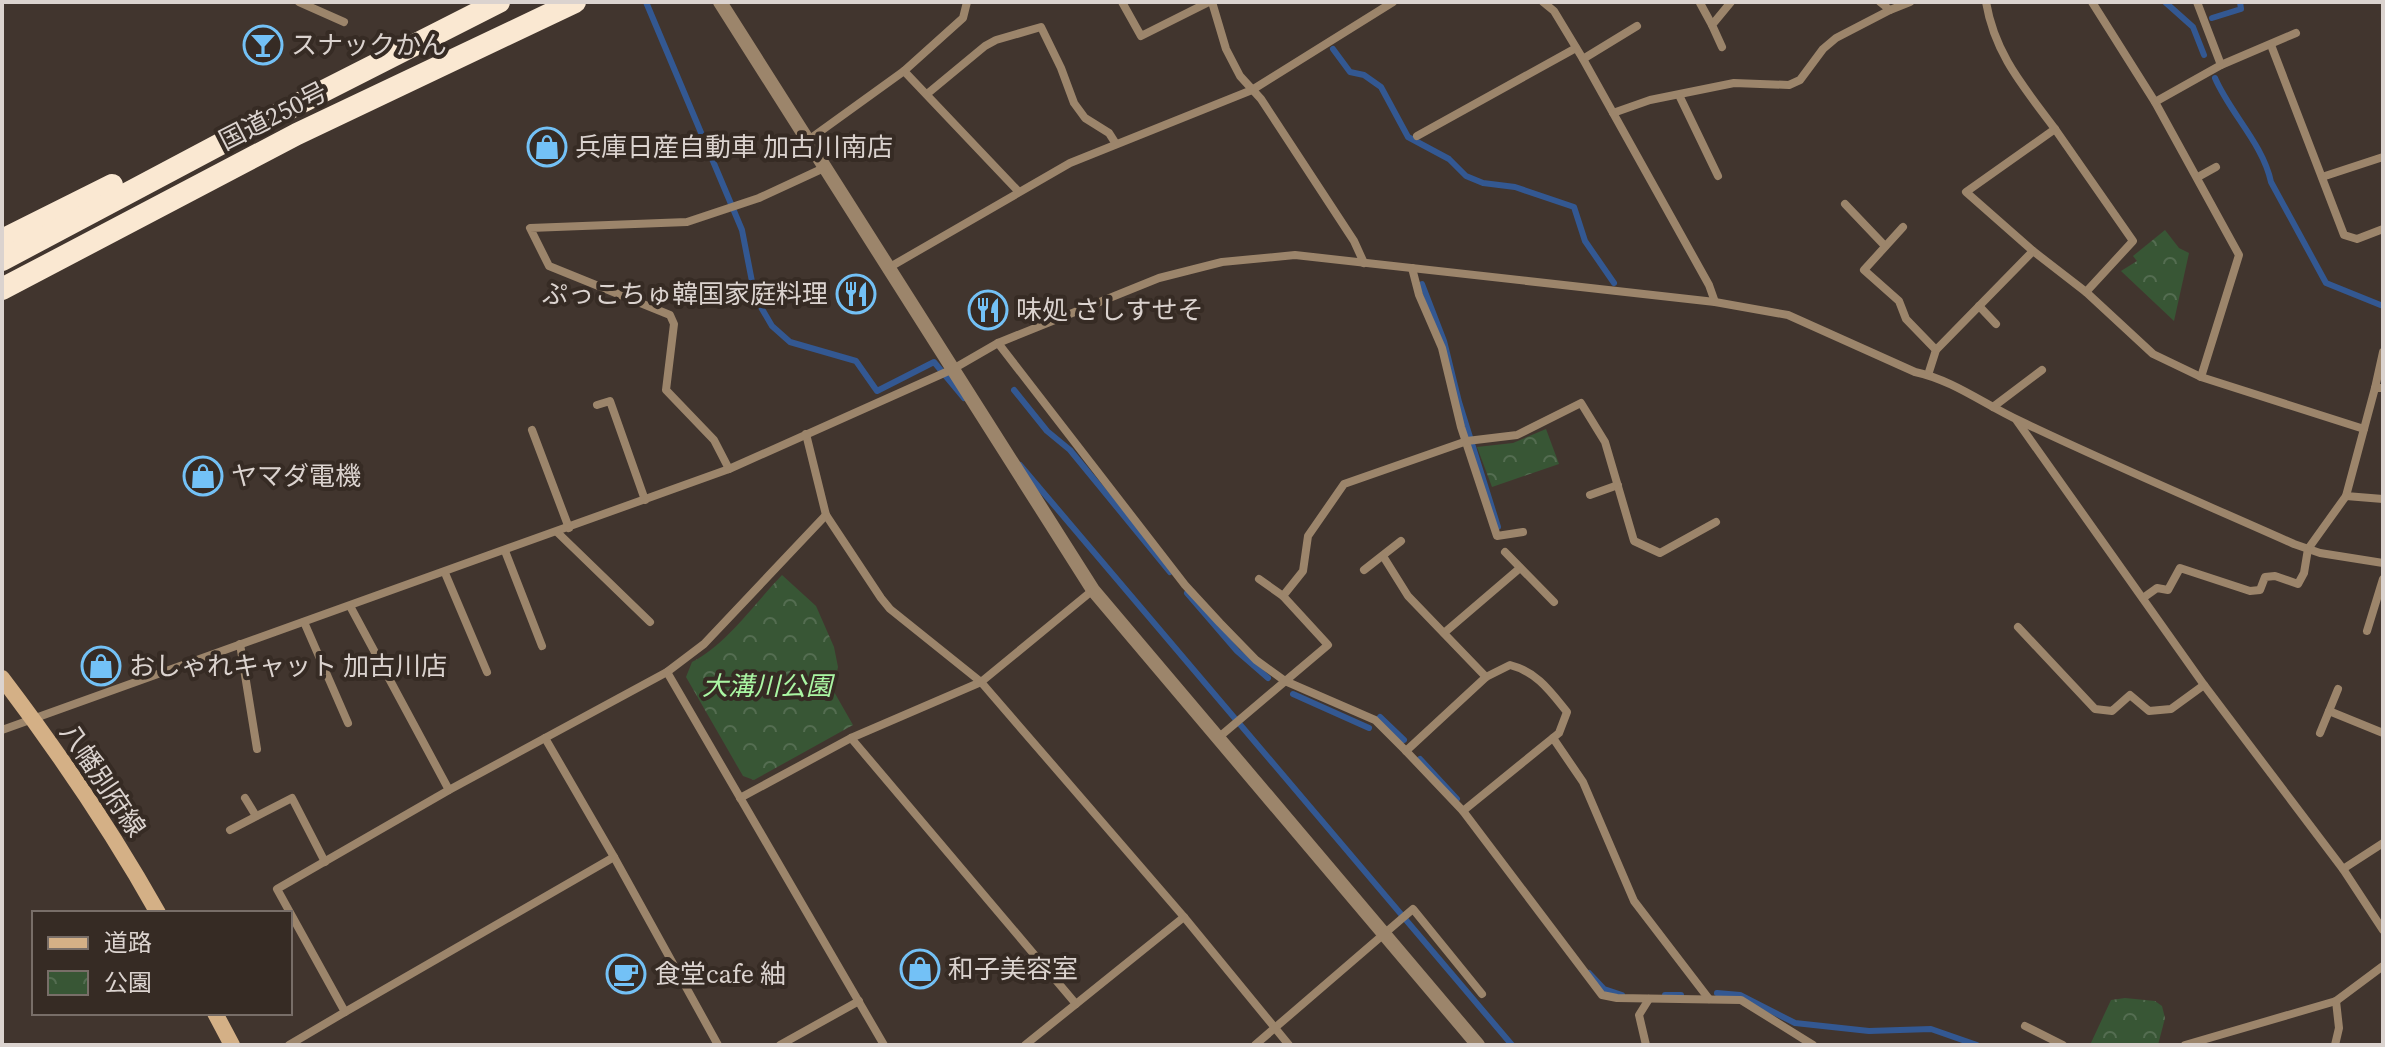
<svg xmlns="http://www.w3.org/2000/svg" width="2385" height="1047" font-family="'Source Serif 4','Noto Sans JP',serif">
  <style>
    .park { fill: url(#park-crowns) }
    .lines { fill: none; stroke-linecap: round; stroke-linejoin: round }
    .stream { stroke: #335892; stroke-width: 6 }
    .minor { stroke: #9c856b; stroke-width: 8 }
    .tertiary { stroke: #9c856b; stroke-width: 14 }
    .secondary { stroke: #d4b086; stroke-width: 16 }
    .trunk { stroke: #fae8d2; stroke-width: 22 }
    .labels { text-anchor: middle; stroke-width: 8; stroke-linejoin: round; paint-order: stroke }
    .poi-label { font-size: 26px; fill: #dbd3cf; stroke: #362b24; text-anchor: start }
    .street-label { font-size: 26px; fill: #dbd3cf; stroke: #362b24 }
    .park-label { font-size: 26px; font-style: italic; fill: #aaf6a3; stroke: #362b24 }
  </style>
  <defs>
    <pattern id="park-crowns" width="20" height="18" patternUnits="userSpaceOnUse" patternTransform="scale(2)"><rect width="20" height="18" fill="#385635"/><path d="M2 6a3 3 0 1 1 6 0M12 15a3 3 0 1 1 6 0" fill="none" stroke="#546d51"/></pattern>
  </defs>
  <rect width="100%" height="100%" fill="#41352e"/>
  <g class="park">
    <polygon points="2165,230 2179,248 2189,253 2174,321 2121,271 2137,261 2133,256"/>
    <polygon points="1546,429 1559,464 1492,487 1477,447 1513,443"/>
    <path d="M782,575L816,606L834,647L838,667L833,690L853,725L754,780L743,776L686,677L692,662C725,646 756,602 782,575Z"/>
    <polygon points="2125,998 2155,1001 2162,1006 2165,1018 2158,1045 2090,1045 2111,1000"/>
  </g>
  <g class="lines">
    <g class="stream">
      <polyline points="646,2 742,230 755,297 772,326 790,342 856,361 877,391 934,362 964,398"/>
      <polyline points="2165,2 2193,27 2204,55"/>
      <polyline points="2212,18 2241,9 2240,2"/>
      <polyline points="1333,49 1350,72 1364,75 1381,87 1408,137 1449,159 1466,176 1483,183 1515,187 1574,207 1585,241 1614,283"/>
      <path d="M2215,78C2230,113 2263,144 2271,182L2326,283L2383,306"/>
      <polyline points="1422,284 1444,341 1459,402 1498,527"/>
      <polyline points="1014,390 1047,431 1070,450 1170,572"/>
      <polyline points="1020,465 1512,1045"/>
      <polyline points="1187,593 1237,651 1268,678"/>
      <polyline points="1293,694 1369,728"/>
      <polyline points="1380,717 1404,740"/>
      <polyline points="1420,759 1457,799"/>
      <polyline points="1589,973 1604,989 1622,995"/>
      <polyline points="1717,993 1740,995 1795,1023 1869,1031 1931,1029 1977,1045"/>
      <polyline points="1665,995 1681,995"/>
    </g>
    <g class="minor">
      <polyline points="299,2 344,22"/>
      <polyline points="1122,2 1141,36 1209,2"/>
      <polyline points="1212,2 1226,49 1240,76 1261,99 1354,241 1364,263"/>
      <polyline points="1543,2 1554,11 1583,59 1709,285 1715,302"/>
      <polyline points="1880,2 1890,10 1910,2"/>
      <path d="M1986,2C1995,55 2024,87 2055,129L1966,192L2033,251L2086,292L2153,354L2201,377L2364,429"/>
      <polyline points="2092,2 2155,102 2239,255 2201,377"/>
      <polyline points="2197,2 2221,65"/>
      <polyline points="1700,3 1712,25"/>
      <polyline points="2271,45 2344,235 2357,239 2383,229"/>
      <polyline points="1722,47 1712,25 1731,2"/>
      <polyline points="1583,59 1637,26"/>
      <polyline points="904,71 1018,191"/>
      <polyline points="927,94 985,46 996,40 1041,27 1061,68 1074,103 1085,118 1109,133 1116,144"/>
      <polyline points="1679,95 1718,176"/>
      <polyline points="2155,102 2221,65 2296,33"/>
      <polyline points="1613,113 1650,100 1734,83 1789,85 1800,80 1823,49 1836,38 1890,10"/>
      <polyline points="2055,129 2133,241 2086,292"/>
      <polyline points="1417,136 1576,48"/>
      <polyline points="807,141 904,71 963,18 967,2"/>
      <polyline points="2198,177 2216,167"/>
      <polyline points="2322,177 2383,157"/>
      <polyline points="1845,204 1885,246"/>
      <polyline points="1903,227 1864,270 1899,301 1906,319 1936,350"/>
      <polyline points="890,267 1070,163 1252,90 1393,2"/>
      <polyline points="1412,268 1419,295 1442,348 1461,427 1497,536 1523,532"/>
      <polyline points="1979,306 1996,324"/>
      <polyline points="998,343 1185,585 1220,623 1256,660 1285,681 1375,720 1406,751 1463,811 1602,995 1617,998 1741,1000 1813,1045"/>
      <polyline points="1928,375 1936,350 2033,251"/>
      <polyline points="2375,388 2383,352"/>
      <polyline points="2383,388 2375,388 2346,496 2383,499"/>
      <polyline points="597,405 610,401 645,500"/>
      <polyline points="1993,407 2042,370"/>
      <polyline points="2017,421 2204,685 2343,869 2383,930"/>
      <polyline points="532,430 569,528"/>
      <polyline points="806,434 826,515 881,598 890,609 981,682 1184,917 1289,1045"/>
      <polyline points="729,469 714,440 666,390 674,324 670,315 549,266 530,228 687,222 759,198 826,167"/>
      <polyline points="1590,495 1618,485"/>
      <polyline points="557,532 650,622"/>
      <polyline points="505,551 542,646"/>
      <polyline points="1505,552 1554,602"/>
      <polyline points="1383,556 1408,596 1486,677"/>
      <polyline points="1364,570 1401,541"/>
      <polyline points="445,573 487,672"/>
      <polyline points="1259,579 1283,596"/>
      <polyline points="2143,598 2157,588 2168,590 2180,568 2250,591 2260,590 2265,577 2275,576 2298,584 2304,573 2308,549 2346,496"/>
      <polyline points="350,606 449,790"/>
      <polyline points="304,622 348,723"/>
      <polyline points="2018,627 2095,709 2112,711 2130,695 2149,711 2171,709 2204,685"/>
      <polyline points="2367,631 2383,579"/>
      <polyline points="1444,633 1520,568"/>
      <polyline points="240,644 257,749"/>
      <polyline points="667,672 884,1045"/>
      <polyline points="2329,711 2383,733"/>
      <path d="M2,730L729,469L953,369L998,343L1159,278L1222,262L1295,255L1715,302L1788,315L1915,372C1953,380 1985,405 2020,421C2110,464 2202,503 2294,544L2320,553L2383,563"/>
      <polyline points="2320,733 2338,689"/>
      <polyline points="545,738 614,857 718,1045"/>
      <polyline points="851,738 1076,1004"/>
      <polyline points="1218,738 1328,645 1283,596 1303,571 1308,536 1344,484 1467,441 1517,435 1581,403 1605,442 1634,541 1660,553 1716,522"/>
      <polyline points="1553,738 1583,782 1634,901 1709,999"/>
      <path d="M1406,751L1486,677L1510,665C1537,672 1550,691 1567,712L1559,733L1463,811"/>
      <polyline points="245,798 256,816"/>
      <polyline points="740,798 851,738 981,682 1093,590"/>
      <polyline points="230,830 292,798 325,862"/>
      <polyline points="2343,869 2383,843"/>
      <polyline points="345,1012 614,857"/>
      <polyline points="2025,1026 2063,1045"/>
      <polyline points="289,1045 345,1012 277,889 449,790 667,672 704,644 826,515"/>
      <polyline points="780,1045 859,1001"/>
      <polyline points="1025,1045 1184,917"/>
      <polyline points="1255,1045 1413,909 1482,994"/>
      <polyline points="1646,1045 1639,1015 1649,999"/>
      <polyline points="2185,1045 2336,1001 2383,966"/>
      <polyline points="2335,1045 2339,1028 2336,1001"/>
    </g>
    <polyline class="tertiary" points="720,2 1093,590 1478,1045"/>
    <g class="secondary">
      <path d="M2,678C59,753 112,831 158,913"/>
      <polyline points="215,1013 232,1045"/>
    </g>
    <g class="trunk">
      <polyline points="2,240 112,185"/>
      <polyline points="2,260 243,132 499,2"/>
      <polyline points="2,289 297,134 575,2"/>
    </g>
  </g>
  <defs>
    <symbol id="bar-ring" viewBox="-11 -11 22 22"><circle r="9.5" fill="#362b24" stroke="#73c1f6" stroke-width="1.5"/><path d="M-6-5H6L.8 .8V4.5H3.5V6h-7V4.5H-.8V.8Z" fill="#73c1f6"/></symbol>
    <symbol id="shop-ring" viewBox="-11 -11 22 22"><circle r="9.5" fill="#362b24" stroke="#73c1f6" stroke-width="1.5"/><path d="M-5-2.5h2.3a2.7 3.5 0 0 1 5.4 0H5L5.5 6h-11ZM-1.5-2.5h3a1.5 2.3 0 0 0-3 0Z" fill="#73c1f6"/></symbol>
    <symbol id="restaurant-ring" viewBox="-11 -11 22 22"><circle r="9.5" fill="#362b24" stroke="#73c1f6" stroke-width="1.5"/><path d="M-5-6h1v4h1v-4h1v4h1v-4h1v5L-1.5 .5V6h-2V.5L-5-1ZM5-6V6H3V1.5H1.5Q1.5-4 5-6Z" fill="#73c1f6"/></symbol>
    <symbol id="cafe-ring" viewBox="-11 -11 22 22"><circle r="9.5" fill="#362b24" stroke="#73c1f6" stroke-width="1.5"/><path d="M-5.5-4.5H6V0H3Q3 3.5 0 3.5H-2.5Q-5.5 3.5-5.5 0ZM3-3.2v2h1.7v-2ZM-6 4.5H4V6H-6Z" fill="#73c1f6"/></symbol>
  </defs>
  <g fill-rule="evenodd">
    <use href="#bar-ring" x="241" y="23" width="44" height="44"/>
    <use href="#shop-ring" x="525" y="125" width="44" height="44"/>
    <use href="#restaurant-ring" x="834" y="272" width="44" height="44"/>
    <use href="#restaurant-ring" x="966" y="288" width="44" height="44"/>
    <use href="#shop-ring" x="181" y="454" width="44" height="44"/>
    <use href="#shop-ring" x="79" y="644" width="44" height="44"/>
    <use href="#shop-ring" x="898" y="947" width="44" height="44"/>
    <use href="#cafe-ring" x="604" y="952" width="44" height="44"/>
  </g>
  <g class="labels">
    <g class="poi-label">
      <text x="291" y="54">スナックかん</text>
      <text x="575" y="156">兵庫日産自動車 加古川南店</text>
      <text x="828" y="303" text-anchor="end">ぷっこちゅ韓国家庭料理</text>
      <text x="1016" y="319">味処 さしすせそ</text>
      <text x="231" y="485">ヤマダ電機</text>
      <text x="129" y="675">おしゃれキャット 加古川店</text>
      <text x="948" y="978">和子美容室</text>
      <text x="654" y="983">食堂cafe 紬</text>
    </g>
    <g class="street-label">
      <text transform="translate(273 116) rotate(-27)" y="9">国道250号</text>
      <text transform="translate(103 780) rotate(56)" y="9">八幡別府線</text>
    </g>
    <g class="park-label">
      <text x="767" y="695">大溝川公園</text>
    </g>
  </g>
  <rect width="2385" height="1047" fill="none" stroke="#dbd3cf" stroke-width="8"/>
  <rect x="32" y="911" width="260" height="104" fill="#362b24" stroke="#786e68" stroke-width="2"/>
  <rect x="48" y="937" width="40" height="12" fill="#d4b086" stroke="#786e68" stroke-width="2"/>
  <text x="104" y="951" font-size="24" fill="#dbd3cf">道路</text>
  <rect x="48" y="971" width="40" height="24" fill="url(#park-crowns)" stroke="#786e68" stroke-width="2"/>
  <text x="104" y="991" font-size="24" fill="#dbd3cf">公園</text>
</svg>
